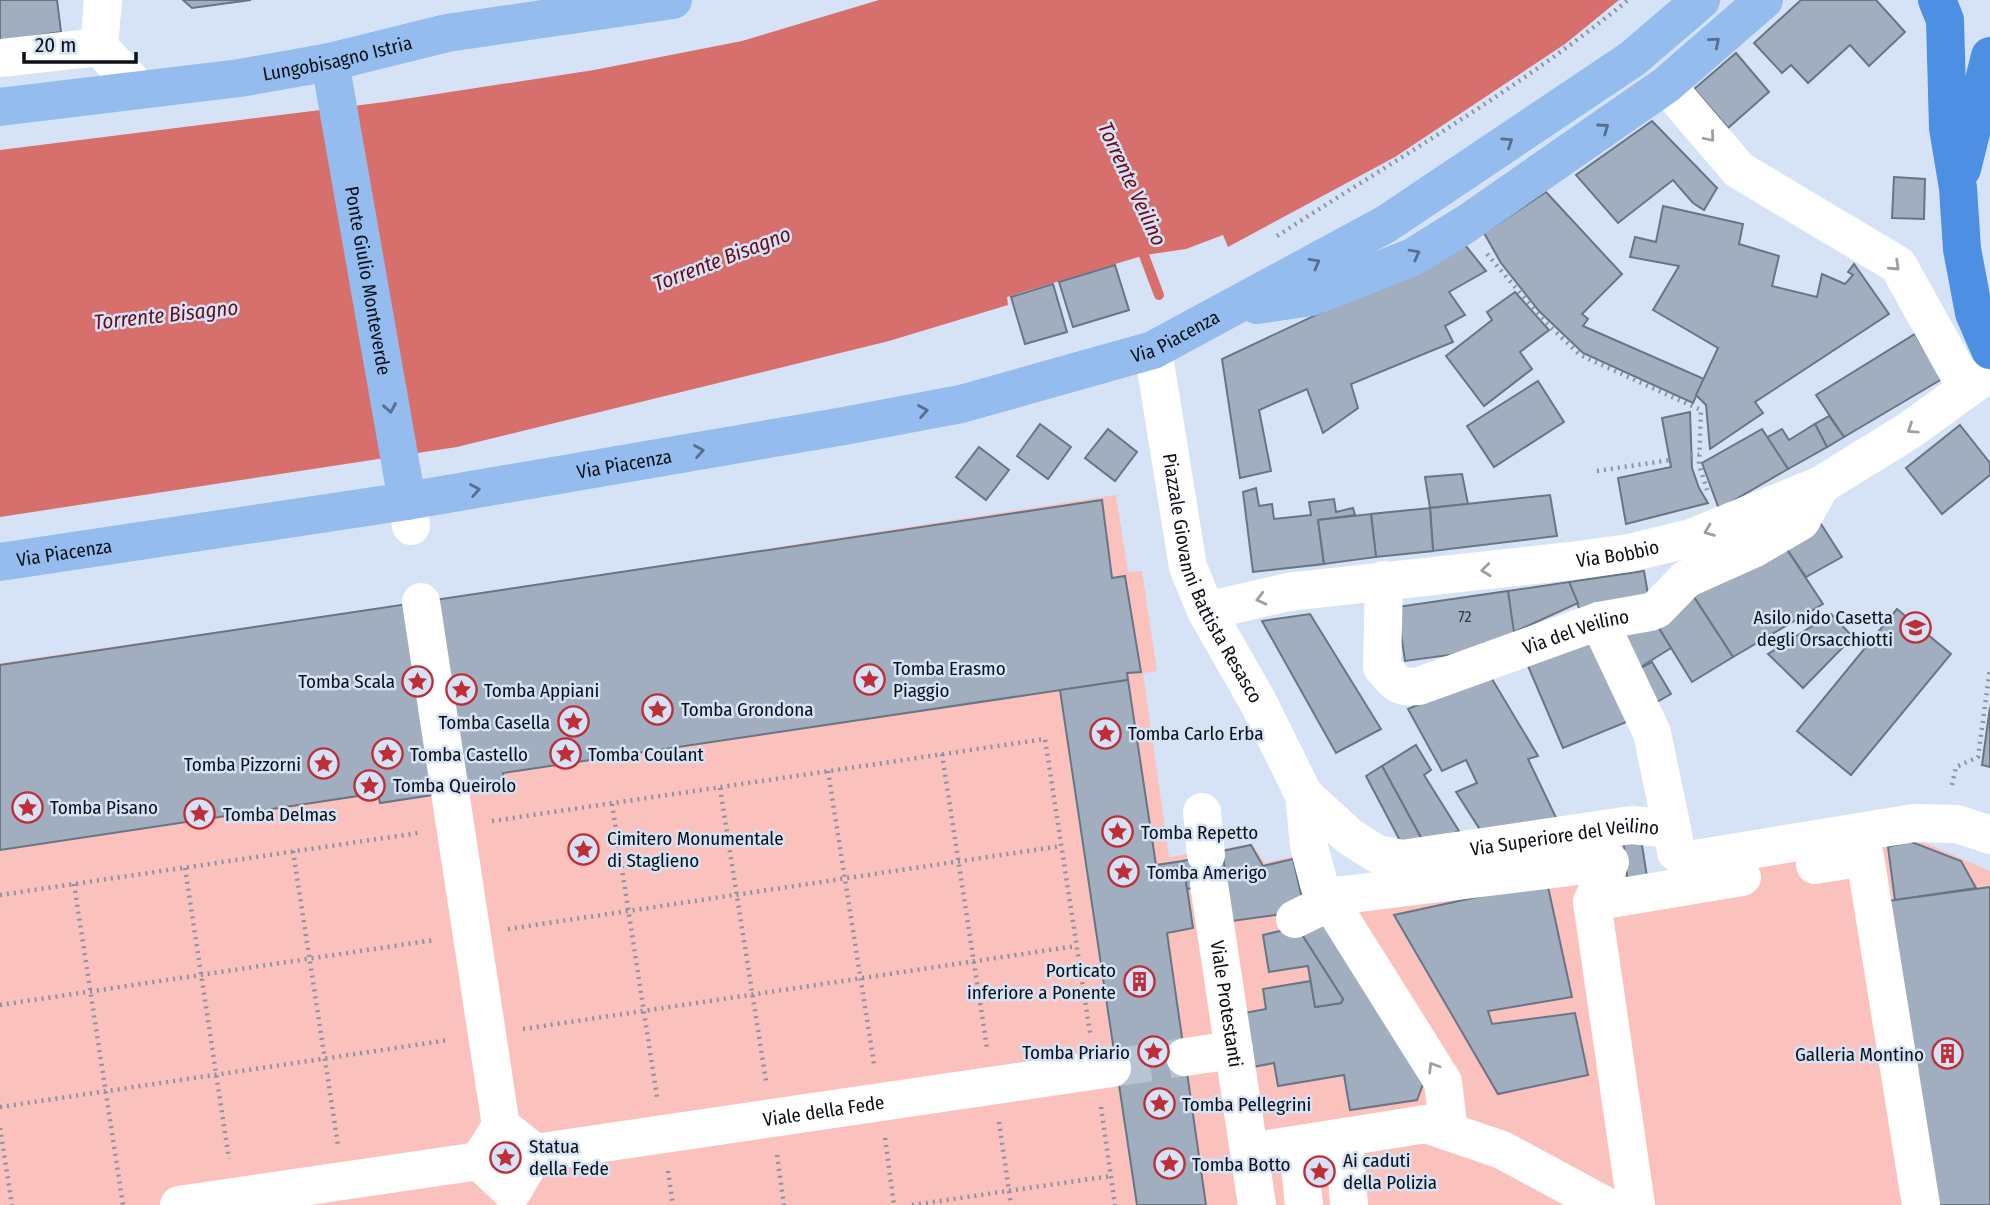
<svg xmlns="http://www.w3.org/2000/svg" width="1990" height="1205" font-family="'Fira Sans Condensed',sans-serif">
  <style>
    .green { fill: #fac1bd }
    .water { fill: #d7706c }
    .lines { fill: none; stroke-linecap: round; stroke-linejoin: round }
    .stream { stroke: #d7706c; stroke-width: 10 }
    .building { fill: #a1aebf; stroke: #697585; stroke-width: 2 }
    .minor-tunnel { stroke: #b8c3d4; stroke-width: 38; stroke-dasharray: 38 19; stroke-linecap: butt }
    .path { stroke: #8a94a2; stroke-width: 4.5; stroke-dasharray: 2 5; stroke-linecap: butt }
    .minor { stroke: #fff; stroke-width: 38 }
    .major { stroke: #94bcee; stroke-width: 38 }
    .highway { stroke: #4d8fe3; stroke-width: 38 }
    .oneway { stroke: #566f8d }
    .oneway2 { stroke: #9d9fa2 }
    .labels { text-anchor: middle; stroke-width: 5; stroke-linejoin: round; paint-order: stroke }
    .number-label { font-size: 16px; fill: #303840 }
    .street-label { font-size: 19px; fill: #0b1016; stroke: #d6e3f6 }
    .poi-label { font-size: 19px; fill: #0b1016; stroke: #d6e3f6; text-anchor: start }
    .water-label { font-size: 21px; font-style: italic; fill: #6b0b15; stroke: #d6e3f6 }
  </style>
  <rect width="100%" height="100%" fill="#d6e3f6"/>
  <polygon class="green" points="1116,495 1128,572 1142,571 1157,671 1143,673 1169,857 1252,844 1265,863 1294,856 1312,885 1623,837 1642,845 1648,882 1914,838 1990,871 1990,1205 0,1205 0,663 421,602"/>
  <polygon class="water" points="879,0 1619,0 1565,44 1395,157 1228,247 1223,235 1186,249 1145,255 1007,297 1008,305 889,341 457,447 0,517 0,150 385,102 594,70 742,41"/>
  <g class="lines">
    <polyline class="stream" points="1139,242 1159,295"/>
  </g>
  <g class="building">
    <polygon points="0,0 57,0 61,32 0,41"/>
    <polygon points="183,0 251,0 192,8"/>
    <polygon points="1801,0 1876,0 1905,32 1869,66 1850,45 1808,83 1791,65 1782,73 1754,43"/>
    <polygon points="1736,53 1769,92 1728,128 1694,89"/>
    <polygon points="1652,121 1717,188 1704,210 1693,203 1673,180 1618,223 1576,175"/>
    <polygon points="1894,177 1925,179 1924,219 1892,218"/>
    <polygon points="1546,192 1622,274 1582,314 1588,319 1583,326 1704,379 1693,403 1583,353 1539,311 1501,263 1484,233"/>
    <polygon points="1663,206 1743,224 1739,244 1779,256 1772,286 1817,297 1822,274 1845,284 1853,275 1848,272 1854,264 1889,314 1755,402 1763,413 1710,449 1706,405 1696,395 1718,348 1653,310 1679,266 1630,257 1635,237 1656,242"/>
    <polygon points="1465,245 1486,271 1449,292 1465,315 1445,326 1453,342 1351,384 1358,408 1323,433 1307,389 1259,410 1271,471 1240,478 1222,359"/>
    <polygon points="1115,265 1129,310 1073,327 1059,282"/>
    <polygon points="1053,284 1067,332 1025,344 1011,297"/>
    <polygon points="1515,292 1549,330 1520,352 1532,369 1484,406 1446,356 1492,320 1487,312"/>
    <polygon points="1915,334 1942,379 1844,437 1816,395"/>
    <polygon points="1538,381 1564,422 1494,467 1467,426"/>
    <polygon points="1690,412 1692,468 1699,488 1708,503 1626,524 1618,478 1671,467 1662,418"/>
    <polygon points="1829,416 1844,437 1827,447 1815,424"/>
    <polygon points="1040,424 1071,447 1048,479 1017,456"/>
    <polygon points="1815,424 1827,447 1788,469 1766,438 1782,429 1789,440"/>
    <polygon points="1960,425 1990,463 1990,475 1942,514 1906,468"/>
    <polygon points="1108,429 1137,452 1115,481 1085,458"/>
    <polygon points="1762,429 1788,469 1719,509 1702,463"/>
    <polygon points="979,447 1009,470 986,500 956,477"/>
    <polygon points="1462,474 1468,504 1430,508 1425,477"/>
    <polygon points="1256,488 1259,506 1272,504 1274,519 1311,515 1309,502 1334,499 1336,512 1353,508 1355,515 1318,520 1324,564 1253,572 1243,492"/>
    <polygon points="1550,495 1557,536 1433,551 1430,508"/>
    <polygon points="1102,500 1112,578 1125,576 1141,672 1127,673 1128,680 503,773 505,784 380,803 378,793 0,850 0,665"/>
    <polygon points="1430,508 1433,551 1376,557 1371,514"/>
    <polygon points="1371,514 1376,557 1324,564 1318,520"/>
    <polygon points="1821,524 1842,557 1806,577 1782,542"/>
    <polygon points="1782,542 1823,604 1733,657 1692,594"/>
    <polygon points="1644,571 1650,606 1582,616 1569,582"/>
    <polygon points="1569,582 1578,603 1512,633 1508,591"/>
    <polygon points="1508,591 1516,646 1405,661 1397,607"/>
    <polygon points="1692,594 1733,657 1692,682 1652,617"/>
    <polygon points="1897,609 1951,654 1851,775 1797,731"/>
    <polygon points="1310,614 1381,729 1336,753 1262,621"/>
    <polygon points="1831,614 1853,637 1803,688 1768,654"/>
    <polygon points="1652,617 1671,648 1631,673 1616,642"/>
    <polygon points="1597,629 1636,718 1563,748 1525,659"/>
    <polygon points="1652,662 1671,694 1650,706 1631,673"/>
    <polygon points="1489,674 1538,756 1528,759 1560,826 1488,842 1456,792 1477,783 1466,760 1442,771 1408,709"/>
    <polygon points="1128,680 1156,865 1183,861 1193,928 1167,933 1206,1205 1137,1205 1060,690"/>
    <polygon points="1990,707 1990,767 1982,765"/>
    <polygon points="1416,745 1431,770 1424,775 1459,831 1425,845 1382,766"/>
    <polygon points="1382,766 1425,845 1406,852 1366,776"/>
    <polygon points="1623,837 1642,845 1648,883 1628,885"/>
    <polygon points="1909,841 1961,861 1976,888 1895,900 1888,847"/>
    <polygon points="1251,845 1263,866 1293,859 1303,903 1291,913 1232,921 1222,851"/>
    <polygon points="1222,851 1227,881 1187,889 1183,861"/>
    <polygon points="1547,882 1572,997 1488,1011 1492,1024 1575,1013 1588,1075 1498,1094 1394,915"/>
    <polygon points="1990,887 1990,1205 1927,1205 1880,902"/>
    <polygon points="1323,917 1423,1084 1417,1100 1350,1110 1344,1075 1278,1086 1274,1063 1247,1068 1239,1014 1266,1009 1263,989 1311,981 1315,1007 1341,1003 1343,999 1297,927"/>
    <polygon points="1297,927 1343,999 1341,1003 1315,1007 1308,966 1269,972 1263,935"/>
  </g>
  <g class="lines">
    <polyline class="minor-tunnel" points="1112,1068 1185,1057"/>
    <g class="path">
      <path d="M1277,236C1396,159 1518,90 1628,0"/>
      <polyline points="1487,254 1543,320 1580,355 1701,410 1699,464 1707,490"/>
      <polyline points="1691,455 1699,454"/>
      <polyline points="1597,471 1670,460"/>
      <polyline points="942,754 987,1048"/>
      <polyline points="828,771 874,1064"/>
      <polyline points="1952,785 1956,767 1978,757 1990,669"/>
      <polyline points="720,788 766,1081"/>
      <polyline points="612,804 657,1097"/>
      <polyline points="492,821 1045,739 1090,1033"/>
      <polyline points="293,851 338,1145"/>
      <polyline points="185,868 229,1159"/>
      <polyline points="74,884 123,1205"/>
      <polyline points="0,895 418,833"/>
      <polyline points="508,929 1061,846"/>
      <polyline points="0,1005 434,940"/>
      <polyline points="523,1029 1076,946"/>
      <polyline points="0,1107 449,1040"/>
      <polyline points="1101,1107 1115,1205"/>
      <polyline points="999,1122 1011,1205"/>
      <polyline points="0,1128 12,1205"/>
      <polyline points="885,1138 894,1205"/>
      <polyline points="777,1155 784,1205"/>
      <polyline points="668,1171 673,1205"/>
      <polyline points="912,1205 1111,1176"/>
    </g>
    <g class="minor">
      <polyline points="99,47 103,0"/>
      <polyline points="0,58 99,47 132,82"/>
      <polyline points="1666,85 1739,170 1898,265 1967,389"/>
      <path id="s1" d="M1153,350L1188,567L1206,611L1257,700L1304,795L1309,846L1319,884L1443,1082L1449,1132"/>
      <polyline points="407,501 411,526"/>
      <path id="s2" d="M1384,580L1382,667C1395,682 1398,689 1419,686L1599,621L1650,612L1657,609L1686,579L1753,549L1801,521L1821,485"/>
      <polyline points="421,602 501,1126"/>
      <path id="s3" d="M1206,611L1288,592L1571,561L1629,553L1691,538L1821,485L1910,430L1990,372"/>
      <polyline points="1599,621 1652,733 1672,829"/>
      <path id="s4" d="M1304,795L1350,837L1377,854L1402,859L1631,825L1672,829L1676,852L1684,858L1695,859L1914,823L1957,824L1990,835"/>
      <polyline points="1202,812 1206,855"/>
      <polyline points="1815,865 1865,857 1921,1205"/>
      <path id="s5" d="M1209,884L1257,1205"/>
      <polyline points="1327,897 1610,862 1592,902 1636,1205"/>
      <polyline points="1592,902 1742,877"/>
      <polyline points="1295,919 1330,902"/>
      <polyline points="1185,1057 1234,1050"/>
      <polyline points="1344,1137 1349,1205"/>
      <polyline points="1298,1145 1304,1205"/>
      <polyline points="1250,1152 1426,1124 1502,1150 1604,1205"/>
      <path id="s6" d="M535,1153L512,1192L479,1161L501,1126L535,1153L1112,1068"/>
      <polyline points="179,1205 479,1161"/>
    </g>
    <g class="major">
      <path id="s7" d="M330,62L407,501"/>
      <path id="s8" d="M0,107L240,78L330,62L447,33L673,0"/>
      <polyline points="1257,305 1311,297 1413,257 1466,224 1666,85 1764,0"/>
      <path id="s9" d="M0,562L407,501L844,426L961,404L1153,350L1386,224L1632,59L1701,0"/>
    </g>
    <g class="highway">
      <polyline points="1937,0 1945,20 1948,128 1958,188 1962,249 1974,313 1990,350"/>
      <polyline points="1962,169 1990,56"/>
    </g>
  </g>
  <defs><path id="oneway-chevron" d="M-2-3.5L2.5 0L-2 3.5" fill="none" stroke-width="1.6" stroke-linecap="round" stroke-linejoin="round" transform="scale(1.75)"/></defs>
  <g class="oneway">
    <use href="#oneway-chevron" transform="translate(1715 42) rotate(-41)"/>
    <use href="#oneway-chevron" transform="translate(1604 128) rotate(-35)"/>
    <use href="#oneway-chevron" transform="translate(1508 142) rotate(-34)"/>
    <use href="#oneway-chevron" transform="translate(1415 254) rotate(-28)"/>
    <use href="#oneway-chevron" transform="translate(1315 263) rotate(-29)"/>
    <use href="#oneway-chevron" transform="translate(390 408) rotate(80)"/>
    <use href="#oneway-chevron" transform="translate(923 411) rotate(-10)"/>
    <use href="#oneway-chevron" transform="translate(699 451) rotate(-10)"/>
    <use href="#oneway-chevron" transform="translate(475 490) rotate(-10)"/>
  </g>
  <g class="oneway2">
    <use href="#oneway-chevron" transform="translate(1710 137) rotate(50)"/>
    <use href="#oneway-chevron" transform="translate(1895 266) rotate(43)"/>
    <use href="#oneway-chevron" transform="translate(1912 429) rotate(146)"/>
    <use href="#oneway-chevron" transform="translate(1709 531) rotate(159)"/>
    <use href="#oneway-chevron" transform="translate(1486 570) rotate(174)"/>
    <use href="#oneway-chevron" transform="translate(1261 599) rotate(166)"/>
    <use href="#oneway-chevron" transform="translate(1433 1067) rotate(-122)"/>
  </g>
  <defs>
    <symbol id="school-ring" viewBox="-11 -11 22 22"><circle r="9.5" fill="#d6e3f6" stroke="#be2e36" stroke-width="1.5"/><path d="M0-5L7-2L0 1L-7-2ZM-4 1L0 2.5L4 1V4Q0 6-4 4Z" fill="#be2e36"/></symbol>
    <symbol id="sight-ring" viewBox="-11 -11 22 22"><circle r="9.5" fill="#d6e3f6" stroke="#be2e36" stroke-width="1.5"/><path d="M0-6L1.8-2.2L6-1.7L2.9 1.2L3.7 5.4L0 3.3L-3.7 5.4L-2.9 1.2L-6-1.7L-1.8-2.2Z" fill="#be2e36"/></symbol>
    <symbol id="building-ring" viewBox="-11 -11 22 22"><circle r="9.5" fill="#d6e3f6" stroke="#be2e36" stroke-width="1.5"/><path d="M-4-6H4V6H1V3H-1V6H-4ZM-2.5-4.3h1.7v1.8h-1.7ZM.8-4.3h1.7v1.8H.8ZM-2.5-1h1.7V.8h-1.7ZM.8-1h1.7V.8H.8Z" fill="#be2e36"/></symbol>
  </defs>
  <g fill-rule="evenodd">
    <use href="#school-ring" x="1898" y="610" width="35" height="35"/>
    <use href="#sight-ring" x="852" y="662" width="35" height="35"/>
    <use href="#sight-ring" x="400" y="664" width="35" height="35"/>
    <use href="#sight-ring" x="444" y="672" width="35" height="35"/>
    <use href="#sight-ring" x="640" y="692" width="35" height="35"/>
    <use href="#sight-ring" x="556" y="704" width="35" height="35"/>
    <use href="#sight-ring" x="1088" y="716" width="35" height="35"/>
    <use href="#sight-ring" x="370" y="736" width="35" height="35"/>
    <use href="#sight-ring" x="548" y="736" width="35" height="35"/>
    <use href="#sight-ring" x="306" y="746" width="35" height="35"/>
    <use href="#sight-ring" x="352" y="768" width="35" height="35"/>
    <use href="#sight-ring" x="10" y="790" width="35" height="35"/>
    <use href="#sight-ring" x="182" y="796" width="35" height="35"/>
    <use href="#sight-ring" x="1100" y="814" width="35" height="35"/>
    <use href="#sight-ring" x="566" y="832" width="35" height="35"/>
    <use href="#sight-ring" x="1106" y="854" width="35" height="35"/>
    <use href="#building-ring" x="1122" y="964" width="35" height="35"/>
    <use href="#sight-ring" x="1136" y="1034" width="35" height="35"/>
    <use href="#building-ring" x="1930" y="1036" width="35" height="35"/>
    <use href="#sight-ring" x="1142" y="1086" width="35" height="35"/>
    <use href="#sight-ring" x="488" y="1140" width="35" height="35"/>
    <use href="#sight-ring" x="1152" y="1146" width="35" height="35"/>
    <use href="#sight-ring" x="1302" y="1154" width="35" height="35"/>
  </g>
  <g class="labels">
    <g class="number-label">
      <text x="1465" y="622">72</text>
    </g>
    <g class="street-label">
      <text dy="7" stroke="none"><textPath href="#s8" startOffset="341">Lungobisagno Istria</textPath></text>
      <text dy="7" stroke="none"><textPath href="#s7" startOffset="222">Ponte Giulio Monteverde</textPath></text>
      <text dy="7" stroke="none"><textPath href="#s9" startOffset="1199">Via Piacenza</textPath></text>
      <text dy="7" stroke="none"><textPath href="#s9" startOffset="632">Via Piacenza</textPath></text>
      <text dy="7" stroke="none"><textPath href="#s9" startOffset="65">Via Piacenza</textPath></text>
      <text dy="7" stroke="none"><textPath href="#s3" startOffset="416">Via Bobbio</textPath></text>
      <text dy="7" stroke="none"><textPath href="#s1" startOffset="238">Piazzale Giovanni Battista Resasco</textPath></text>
      <text dy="7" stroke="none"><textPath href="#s2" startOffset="298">Via del Veilino</textPath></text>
      <text dy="7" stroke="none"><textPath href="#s4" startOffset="284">Via Superiore del Veilino</textPath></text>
      <text dy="7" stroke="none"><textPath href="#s5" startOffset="121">Viale Protestanti</textPath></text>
      <text dy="7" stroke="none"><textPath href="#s6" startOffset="467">Viale della Fede</textPath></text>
    </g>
    <g class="poi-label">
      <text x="1893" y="624" text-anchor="end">Asilo nido Casetta<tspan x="1893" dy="22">degli Orsacchiotti</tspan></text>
      <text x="893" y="675">Tomba Erasmo<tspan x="893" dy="22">Piaggio</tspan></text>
      <text x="395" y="688" text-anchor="end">Tomba Scala</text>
      <text x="484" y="697">Tomba Appiani</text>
      <text x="681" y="716">Tomba Grondona</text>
      <text x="550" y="729" text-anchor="end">Tomba Casella</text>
      <text x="1128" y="740">Tomba Carlo Erba</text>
      <text x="410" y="761">Tomba Castello</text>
      <text x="588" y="761">Tomba Coulant</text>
      <text x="301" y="771" text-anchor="end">Tomba Pizzorni</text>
      <text x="393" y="792">Tomba Queirolo</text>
      <text x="50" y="814">Tomba Pisano</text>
      <text x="223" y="821">Tomba Delmas</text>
      <text x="1141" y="839">Tomba Repetto</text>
      <text x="607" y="845">Cimitero Monumentale<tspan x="607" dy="22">di Staglieno</tspan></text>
      <text x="1147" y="879">Tomba Amerigo</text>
      <text x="1116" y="977" text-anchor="end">Porticato<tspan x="1116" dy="22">inferiore a Ponente</tspan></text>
      <text x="1130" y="1059" text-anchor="end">Tomba Priario</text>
      <text x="1924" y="1061" text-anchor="end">Galleria Montino</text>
      <text x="1182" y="1111">Tomba Pellegrini</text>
      <text x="529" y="1153">Statua<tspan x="529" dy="22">della Fede</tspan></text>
      <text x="1343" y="1167">Ai caduti<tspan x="1343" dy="22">della Polizia</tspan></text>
      <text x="1192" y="1171">Tomba Botto</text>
    </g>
    <g class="water-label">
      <text transform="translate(1132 184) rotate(65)" y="7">Torrente Veilino</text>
      <text transform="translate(722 259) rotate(-21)" y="7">Torrente Bisagno</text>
      <text transform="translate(166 315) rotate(-6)" y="7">Torrente Bisagno</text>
    </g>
  </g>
  <path d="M24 52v10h112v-10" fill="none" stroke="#0b1016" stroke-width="3.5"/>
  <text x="35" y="52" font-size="21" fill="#0b1016" stroke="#d6e3f6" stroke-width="5" paint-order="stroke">20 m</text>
</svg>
